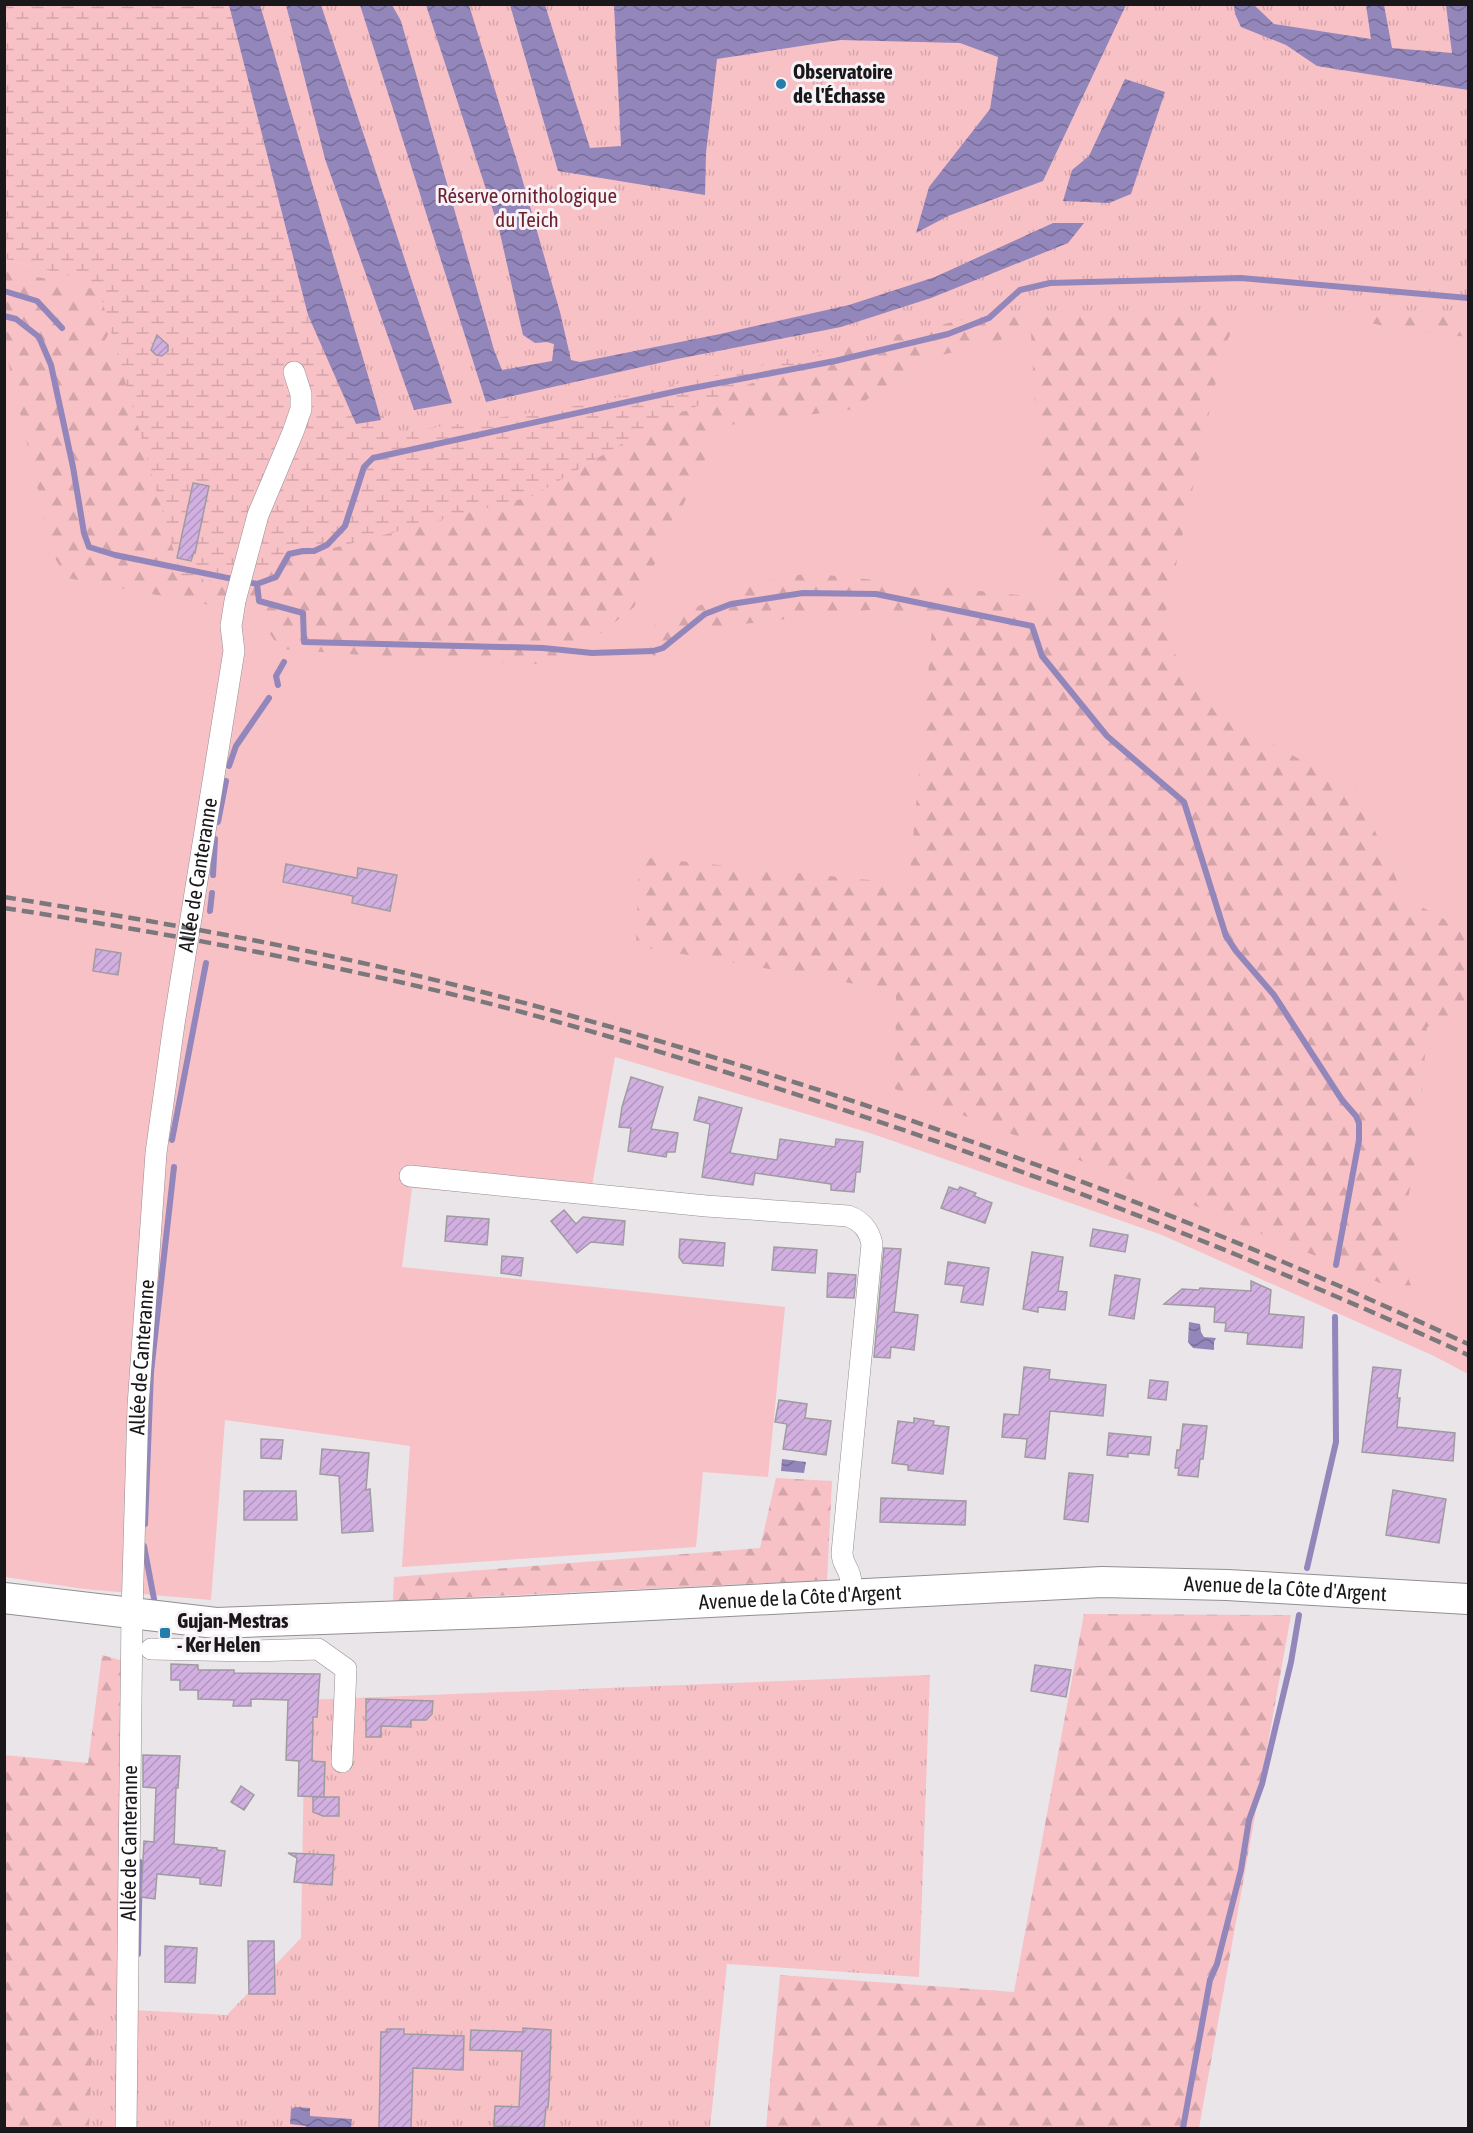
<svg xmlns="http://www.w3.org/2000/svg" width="1473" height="2133" font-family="'Asap Condensed',sans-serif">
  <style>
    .green { fill: #f7c1c6 }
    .forest { fill: url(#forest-firs) }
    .wetland { fill: url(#wetland-marsh) }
    .park { fill: url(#park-tufts) }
    .water { fill: url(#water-waves) }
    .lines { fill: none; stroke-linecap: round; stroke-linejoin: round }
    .stream { stroke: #9386bb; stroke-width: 6 }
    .building { fill: url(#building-hatch); stroke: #9f9ca1; stroke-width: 1.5 }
    .minor-casing { stroke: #938e91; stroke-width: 22 }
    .secondary-casing { stroke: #938e91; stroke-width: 32 }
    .minor { stroke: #fff; stroke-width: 21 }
    .secondary { stroke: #fff; stroke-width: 30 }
    .rail { stroke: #7b787b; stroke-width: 4.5; stroke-dasharray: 12 6; stroke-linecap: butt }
    .poi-dot { fill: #247dab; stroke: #f7f2f6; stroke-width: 2 }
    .labels { text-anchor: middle; stroke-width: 6; stroke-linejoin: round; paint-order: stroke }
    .poi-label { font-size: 21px; font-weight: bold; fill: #191719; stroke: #f7f2f6; text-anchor: start }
    .park-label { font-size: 21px; fill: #6e2130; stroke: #f7f2f6 }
    .street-label { font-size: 21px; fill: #191719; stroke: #f7f2f6 }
  </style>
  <defs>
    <pattern id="forest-firs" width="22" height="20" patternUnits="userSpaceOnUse" patternTransform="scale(1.5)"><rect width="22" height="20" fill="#f7c1c6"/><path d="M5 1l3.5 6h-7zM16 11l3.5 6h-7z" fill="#d3a5aa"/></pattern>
    <pattern id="wetland-marsh" width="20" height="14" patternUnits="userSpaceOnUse" patternTransform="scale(1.5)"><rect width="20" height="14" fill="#f7c1c6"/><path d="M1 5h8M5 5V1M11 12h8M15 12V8" fill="none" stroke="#d3a5aa"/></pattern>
    <pattern id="park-tufts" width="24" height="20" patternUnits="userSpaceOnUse" patternTransform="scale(1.5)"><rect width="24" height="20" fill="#f7c1c6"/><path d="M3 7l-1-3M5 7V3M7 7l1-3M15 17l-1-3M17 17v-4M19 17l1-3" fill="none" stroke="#d3a5aa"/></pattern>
    <pattern id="water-waves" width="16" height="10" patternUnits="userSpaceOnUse" patternTransform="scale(1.5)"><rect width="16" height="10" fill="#9386bb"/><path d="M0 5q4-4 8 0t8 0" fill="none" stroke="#776d97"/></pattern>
    <pattern id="building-hatch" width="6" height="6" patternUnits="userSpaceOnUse" patternTransform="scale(1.5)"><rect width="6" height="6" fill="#d1afe1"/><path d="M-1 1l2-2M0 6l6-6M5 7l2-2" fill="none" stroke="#b396c0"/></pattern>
  </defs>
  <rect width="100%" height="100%" fill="#eae5e9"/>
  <polygon class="green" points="1468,118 1468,1374 1434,1356 1162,1235 870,1133 615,1057 589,1202 412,1188 402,1267 785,1307 768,1477 703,1472 696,1547 402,1567 410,1446 225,1420 211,1600 84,1589 5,1577 4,259 97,282 184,587"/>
  <g class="forest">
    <polygon points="1468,90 1468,337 1396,329 1250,294 1223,349 1166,611 1173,651 1216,713 1357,791 1405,898 1453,924 1468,930 1468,1010 1427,1027 1419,1139 1398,1253 1416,1298 1169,1195 895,1089 896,991 636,946 639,857 909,884 933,619 879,609 706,628 656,666 644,630 744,586 808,573 1067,600 1042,540 1031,332 919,361 854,409 721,426 634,607 561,665 415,659 280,649 257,614 67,578 53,555 8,361 5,360 4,271 86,286 124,306 100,349 123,364"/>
    <polygon points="776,1478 832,1481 827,1580 393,1601 394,1577 760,1548"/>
    <polygon points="1084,1614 1291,1615 1199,2128 766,2128 780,1975 1014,1992"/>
    <polygon points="102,1655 127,1662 123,2128 5,2128 4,1755 88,1763"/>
  </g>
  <polygon class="wetland" points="5,5 1468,5 947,301 659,422 533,496 184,587 97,283 5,259"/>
  <g class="park">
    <polygon points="239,5 1468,5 1468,319 1421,313 1002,311 589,404 390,434"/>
    <polygon points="930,1675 919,1977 727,1964 710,2128 89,2128 94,2008 227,2015 301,1938 305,1700"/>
  </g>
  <g class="water">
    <polygon points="229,5 260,5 381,420 356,424 308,315"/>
    <polygon points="286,5 321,5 452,403 414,410 325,159"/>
    <polygon points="360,5 392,5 401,21 494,350 502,370 552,361 554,344 547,342 535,343 523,335 499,229 426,5 469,5 519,168 560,312 571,360 580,362 720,334 849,305 935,277 1053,223 1084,223 1068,243 931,298 841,327 677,359 486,402"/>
    <polygon points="510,5 545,5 590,148 621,146 614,5 1126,5 1043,181 948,216 916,233 929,187 990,109 998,57 960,43 840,40 717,59 706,153 705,195 558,171"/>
    <polygon points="1234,5 1254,5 1274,24 1371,39 1366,5 1384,5 1392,48 1452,53 1446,5 1468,5 1468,90 1317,66 1286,45 1241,27 1235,14"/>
    <polygon points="1125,79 1165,92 1131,194 1109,203 1063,201 1072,170 1089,156"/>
    <polygon points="1189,1322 1200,1324 1201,1332 1204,1337 1216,1338 1214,1342 1214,1350 1193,1348 1188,1342"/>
    <polygon points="782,1459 806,1462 804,1473 781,1471"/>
    <polygon points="295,2107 310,2108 310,2116 352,2119 351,2128 306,2128 306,2126 290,2124 291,2109"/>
  </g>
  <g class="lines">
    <g class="stream">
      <polyline points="4,291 37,301 62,328"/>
      <polyline points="4,316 16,319 39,337 51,365 73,467 84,533 89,547 115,555 257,584 276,577 289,554 303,551 314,551 327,545 345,526 364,467 373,458 682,390 835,361 948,334 989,318 1020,290 1050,283 1241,278 1468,298"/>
      <polyline points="257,584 259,601 303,613 304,642 543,648 592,653 653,651 663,648 705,614 731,604 803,593 876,594 1032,626 1042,656 1107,736 1184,802 1226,936 1236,951 1274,995 1342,1100 1356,1116 1359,1123 1359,1140 1336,1265"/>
      <polyline points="278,685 276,676 284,662"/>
      <polyline points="229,766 236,746 269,698"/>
      <polyline points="218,822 226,781"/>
      <polyline points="213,875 215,839"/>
      <polyline points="210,911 212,893"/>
      <polyline points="172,1140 206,963"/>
      <polyline points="145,1524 151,1372 174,1167"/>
      <polyline points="144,1546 154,1599"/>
      <polyline points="1307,1568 1336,1442 1335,1317"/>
      <polyline points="138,1954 140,1862"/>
      <polyline points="1183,2128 1210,1980 1217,1964 1241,1870 1249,1820 1262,1784 1291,1662 1299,1615"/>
    </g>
  </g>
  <g class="building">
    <polygon points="157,335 168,345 168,351 162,356 156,355 151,350"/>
    <polygon points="193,483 209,486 195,553 194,552 191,561 177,558"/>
    <polygon points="286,864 357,878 358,868 397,875 390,911 352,903 353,896 283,882"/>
    <polygon points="96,949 121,953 118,975 93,971"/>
    <polygon points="631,1077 663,1087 651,1129 678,1133 675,1152 667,1152 666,1157 628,1151 631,1128 619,1127 622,1107"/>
    <polygon points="699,1097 742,1108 730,1153 777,1160 780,1139 835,1147 836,1139 863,1142 860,1172 856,1172 854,1192 831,1190 831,1184 755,1173 753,1185 702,1177 710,1124 694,1120"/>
    <polygon points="949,1187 958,1190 960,1187 976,1193 974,1196 992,1203 985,1223 941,1208"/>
    <polygon points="564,1210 576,1224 583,1217 625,1221 623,1245 591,1242 577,1253 551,1221"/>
    <polygon points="447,1216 489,1219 487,1245 445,1241"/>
    <polygon points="1093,1229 1128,1235 1125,1252 1090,1246"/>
    <polygon points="680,1239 725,1243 723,1266 683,1263 679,1257"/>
    <polygon points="774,1247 817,1250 815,1273 772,1270"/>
    <polygon points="884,1248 901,1249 894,1312 918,1315 914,1350 891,1347 890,1358 874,1357"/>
    <polygon points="1032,1252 1063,1257 1058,1291 1067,1292 1065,1310 1038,1307 1038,1312 1023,1309"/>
    <polygon points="502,1256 523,1258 521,1276 501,1273"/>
    <polygon points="948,1262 989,1268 983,1305 961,1302 964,1286 945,1284"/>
    <polygon points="828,1273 856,1275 854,1298 827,1297"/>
    <polygon points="1115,1275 1140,1279 1134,1319 1109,1315"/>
    <polygon points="1251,1281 1271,1290 1269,1314 1304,1317 1302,1348 1247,1344 1248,1333 1225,1331 1226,1323 1214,1322 1215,1307 1164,1304 1182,1289 1199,1290 1200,1288 1251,1291"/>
    <polygon points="1024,1367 1050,1370 1049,1379 1106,1385 1103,1416 1050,1411 1045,1459 1025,1457 1027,1439 1002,1437 1004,1414 1019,1415"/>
    <polygon points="1373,1367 1401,1370 1397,1398 1400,1398 1397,1427 1455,1433 1453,1461 1362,1452"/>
    <polygon points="1150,1380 1168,1382 1166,1400 1148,1398"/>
    <polygon points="779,1400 807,1404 805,1418 831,1421 826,1455 783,1449 787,1424 775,1422"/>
    <polygon points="914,1418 934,1421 933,1425 949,1427 943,1474 908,1470 908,1465 892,1463 898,1421 914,1423"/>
    <polygon points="1183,1424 1207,1426 1203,1459 1200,1459 1198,1477 1178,1475 1179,1468 1175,1468 1177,1450 1180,1450"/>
    <polygon points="1109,1433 1151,1437 1149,1455 1128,1453 1128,1457 1107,1455"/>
    <polygon points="261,1439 283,1440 281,1459 261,1458"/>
    <polygon points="322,1449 369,1453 366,1490 370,1489 373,1531 342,1533 339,1476 320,1474"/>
    <polygon points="1069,1473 1093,1475 1088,1522 1064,1519"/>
    <polygon points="1393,1490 1446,1499 1439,1543 1386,1535"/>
    <polygon points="244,1491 296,1491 297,1520 244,1520"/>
    <polygon points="881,1498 966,1501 965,1525 880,1522"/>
    <polygon points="171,1664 198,1665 198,1670 234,1670 234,1673 320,1674 317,1717 313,1717 312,1761 325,1762 324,1797 298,1796 299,1761 286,1760 288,1700 251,1699 251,1706 233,1706 234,1700 198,1699 198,1690 180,1690 180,1680 171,1680"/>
    <polygon points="1035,1665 1071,1670 1066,1697 1031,1691"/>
    <polygon points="366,1699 433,1701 432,1714 426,1720 411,1720 411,1727 381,1726 381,1737 366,1737"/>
    <polygon points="143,1755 180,1756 178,1788 176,1788 174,1844 217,1848 217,1850 225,1851 221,1886 200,1884 200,1878 157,1874 155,1899 141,1897 144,1841 154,1842 156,1788 143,1787"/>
    <polygon points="241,1786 254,1795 244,1810 231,1802"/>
    <polygon points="313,1797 339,1797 339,1816 323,1816 313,1812"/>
    <polygon points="288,1853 334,1855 332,1885 294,1882 297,1858"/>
    <polygon points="248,1941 274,1941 275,1994 249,1994"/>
    <polygon points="165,1946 197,1948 195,1983 165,1982"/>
    <polygon points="523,2028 551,2030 549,2095 548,2107 546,2107 544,2128 494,2126 495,2106 519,2107 522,2051 470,2050 471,2030 523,2032"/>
    <polygon points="387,2029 404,2029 404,2034 464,2036 463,2070 413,2068 411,2128 379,2128 381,2032 387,2032"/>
  </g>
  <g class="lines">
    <defs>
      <g id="minor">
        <path d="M410,1176L706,1206L848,1216C862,1221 869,1230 872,1244L842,1553C842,1562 846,1565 849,1573C852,1580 851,1587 851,1594"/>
        <polyline points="151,1649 251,1651 318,1649 346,1669 342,1762"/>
        <path id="s1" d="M126,2128L132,1614L138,1406L150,1239L156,1153L174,1024L234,651L231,626L235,601L258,515L293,432L301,409V394L294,372"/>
      </g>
      <g id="secondary">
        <path id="s2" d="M4,1598L216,1623L515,1612L1102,1582L1227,1585L1468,1599"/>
      </g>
    </defs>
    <use href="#minor" class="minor-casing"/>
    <use href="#secondary" class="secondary-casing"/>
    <use href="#minor" class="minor"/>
    <use href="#secondary" class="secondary"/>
    <g class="rail">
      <path d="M4,897C129,917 253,938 376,966C494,993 611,1026 726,1061C980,1138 1228,1232 1468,1344"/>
      <path d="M4,908C155,931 304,959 451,994C559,1020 665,1053 770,1086C1009,1162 1241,1251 1468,1355"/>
    </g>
  </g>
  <g class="poi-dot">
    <circle cx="781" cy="84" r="6"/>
    <rect x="159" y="1627" width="12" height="12" rx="3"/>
  </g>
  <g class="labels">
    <g class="poi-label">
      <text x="793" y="79">Observatoire<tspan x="793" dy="24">de l'Échasse</tspan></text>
      <text x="177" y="1628">Gujan-Mestras<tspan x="177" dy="24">- Ker Helen</tspan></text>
    </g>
    <g class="park-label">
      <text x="527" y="203">Réserve ornithologique<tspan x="527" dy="24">du Teich</tspan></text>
    </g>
    <g class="street-label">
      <text dy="7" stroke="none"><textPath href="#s1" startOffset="1257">Allée de Canteranne</textPath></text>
      <text dy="7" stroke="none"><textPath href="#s1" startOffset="771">Allée de Canteranne</textPath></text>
      <text dy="7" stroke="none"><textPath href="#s2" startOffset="1284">Avenue de la Côte d'Argent</textPath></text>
      <text dy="7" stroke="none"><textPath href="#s2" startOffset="798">Avenue de la Côte d'Argent</textPath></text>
      <text dy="7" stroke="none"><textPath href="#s1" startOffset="285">Allée de Canteranne</textPath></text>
    </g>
  </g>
  <rect width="1473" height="2133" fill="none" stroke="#191719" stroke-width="12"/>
</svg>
